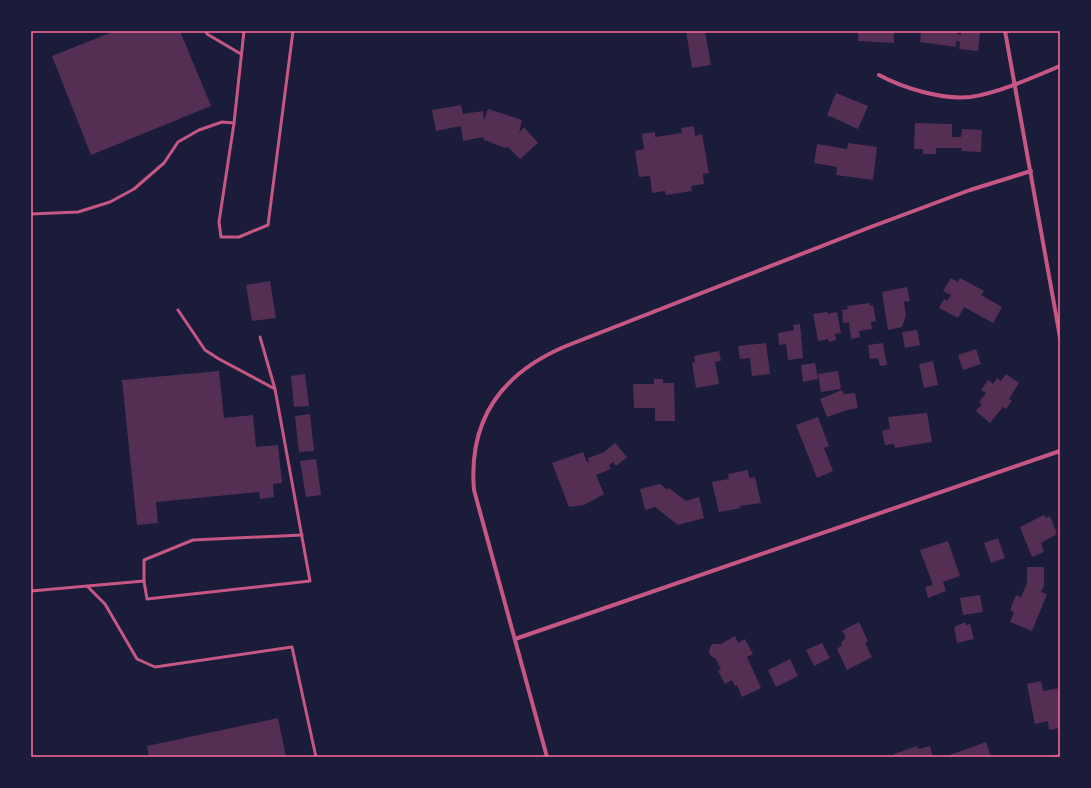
<svg xmlns="http://www.w3.org/2000/svg" width="1091" height="788" font-family="'Asap Condensed',sans-serif">
  <style>
    .building { fill: #542f53 }
    .lines { fill: none; stroke-linecap: round; stroke-linejoin: round }
    .service { stroke: #c65784; stroke-width: 3 }
    .minor { stroke: #c65784; stroke-width: 4 }
    .neatline { fill: none; stroke: #ff6b9d; stroke-width: 1.5 }
  </style>
  <rect width="100%" height="100%" fill="#1b1b3a"/>
  <g class="building">
    <polygon points="115,31 180,31 211,106 91,155 52,56"/>
    <polygon points="686,31 705,31 711,65 692,68"/>
    <polygon points="858,31 894,31 894,43 858,41"/>
    <polygon points="921,31 958,31 957,34 961,35 961,31 980,33 978,51 959,49 960,42 956,41 956,47 920,42"/>
    <polygon points="836,93 868,106 858,129 827,115"/>
    <polygon points="461,105 463,114 483,111 484,120 488,109 522,120 519,133 524,127 538,143 520,159 508,147 506,148 484,140 483,137 463,141 461,126 436,131 432,110"/>
    <polygon points="915,123 952,124 952,137 961,137 962,129 982,130 981,152 961,151 962,148 936,148 936,154 923,154 923,149 914,149"/>
    <polygon points="694,126 695,136 702,134 709,173 703,174 704,184 691,186 692,191 666,195 665,191 652,193 650,176 639,177 635,151 644,149 642,134 655,132 655,137 682,133 681,128"/>
    <polygon points="848,143 877,147 873,180 836,175 837,167 814,163 817,144 847,149"/>
    <polygon points="951,278 958,282 960,278 984,291 981,295 1002,307 993,323 964,307 958,318 939,308 944,299 947,301 951,295 943,291"/>
    <polygon points="270,281 276,318 252,321 246,285"/>
    <polygon points="907,287 910,301 904,302 906,315 902,327 888,330 882,292"/>
    <polygon points="870,303 870,306 873,305 876,321 871,322 872,329 859,331 860,337 851,339 849,322 843,323 842,310 848,309 847,306"/>
    <polygon points="827,312 828,314 837,312 841,333 835,334 836,340 829,342 828,339 818,341 813,314"/>
    <polygon points="800,324 803,358 788,360 786,344 779,345 778,333 794,330 793,325"/>
    <polygon points="917,330 920,345 905,348 902,332"/>
    <polygon points="766,343 770,374 752,376 750,358 740,359 738,346"/>
    <polygon points="883,343 887,365 880,366 878,358 870,359 868,345"/>
    <polygon points="976,349 981,364 963,370 958,355"/>
    <polygon points="719,351 721,361 715,362 719,384 696,388 692,363 695,362 694,356"/>
    <polygon points="933,361 938,385 924,388 919,364"/>
    <polygon points="815,363 818,379 803,382 801,365"/>
    <polygon points="219,371 224,418 253,415 256,447 278,445 282,483 273,484 274,497 260,499 259,492 156,502 158,523 137,525 122,380"/>
    <polygon points="838,371 841,389 821,392 818,374"/>
    <polygon points="305,374 309,406 294,407 291,376"/>
    <polygon points="1006,374 1019,383 1009,399 1012,401 1006,409 1003,407 990,423 976,411 982,404 979,402 986,393 981,390 988,380 993,384 997,378 1001,381"/>
    <polygon points="654,379 663,379 663,383 674,383 675,421 655,421 655,408 634,408 633,384 654,384"/>
    <polygon points="842,390 844,394 855,393 858,408 847,410 827,417 820,399"/>
    <polygon points="927,413 932,442 895,448 894,444 885,445 882,431 890,429 888,417"/>
    <polygon points="310,414 314,451 299,452 295,416"/>
    <polygon points="818,417 829,446 824,448 833,471 817,478 796,425"/>
    <polygon points="615,443 627,457 616,466 613,462 609,465 611,469 596,475 604,494 584,505 569,507 552,463 583,452 587,462 589,462 588,458 604,452"/>
    <polygon points="316,459 321,495 306,497 300,461"/>
    <polygon points="748,470 749,478 755,477 761,503 740,506 741,508 719,512 712,482 729,479 728,474"/>
    <polygon points="660,484 668,490 669,488 686,501 699,497 704,518 678,525 655,507 645,510 640,489"/>
    <polygon points="1044,515 1046,518 1050,516 1057,534 1041,543 1044,552 1032,557 1020,527"/>
    <polygon points="998,538 1005,558 991,563 984,543"/>
    <polygon points="948,541 960,576 943,582 946,591 928,598 925,587 933,585 920,550"/>
    <polygon points="1027,567 1044,567 1044,586 1041,592 1047,594 1032,631 1010,622 1014,612 1010,610 1016,595 1021,597 1027,583"/>
    <polygon points="980,595 983,612 963,615 960,598"/>
    <polygon points="859,622 868,641 865,643 872,657 847,670 837,649 842,645 841,643 846,637 842,631"/>
    <polygon points="965,622 966,625 970,624 974,639 957,643 954,627"/>
    <polygon points="735,636 738,643 745,639 753,654 747,657 761,688 742,697 737,685 735,686 732,680 725,684 718,671 721,670 716,659 711,656 709,653 710,647 713,644 721,644"/>
    <polygon points="822,643 830,658 814,666 806,650"/>
    <polygon points="790,659 798,676 776,687 768,670"/>
    <polygon points="1041,681 1043,691 1060,688 1060,728 1049,730 1048,721 1035,724 1027,684"/>
    <polygon points="278,718 286,757 149,757 147,746"/>
    <polygon points="986,742 991,757 950,757 950,755"/>
    <polygon points="917,746 918,749 930,746 933,757 895,757 894,754"/>
    <polygon points="1060,753 1060,757 1048,757"/>
  </g>
  <g class="lines">
    <g class="service">
      <polyline points="206,31 207,34 241,54"/>
      <polyline points="234,123 244,31"/>
      <polyline points="31,214 78,212 110,202 134,189 164,163 178,142 199,130 222,122 234,123 219,222 221,237 239,237 268,225 293,31"/>
      <polyline points="260,337 275,389"/>
      <polyline points="144,581 144,560 193,540 302,535"/>
      <polyline points="87,586 105,604 137,659 155,667 292,647 316,757"/>
      <polyline points="31,591 144,581 147,599 310,581 275,389 219,359 205,350 178,310"/>
    </g>
    <g class="minor">
      <polyline points="1005,31 1060,337"/>
      <path d="M879,75C903,88 942,100 970,97C998,93 1034,77 1060,66"/>
      <polyline points="515,639 1060,451"/>
      <path d="M547,757L474,490C468,419 502,373 566,346L868,228L970,190L1031,171"/>
    </g>
  </g>
  <rect width="1091" height="788" fill="none" stroke="#1b1b3a" stroke-width="64"/>
  <rect x="32" y="32" width="1027" height="724" class="neatline"/>
</svg>
